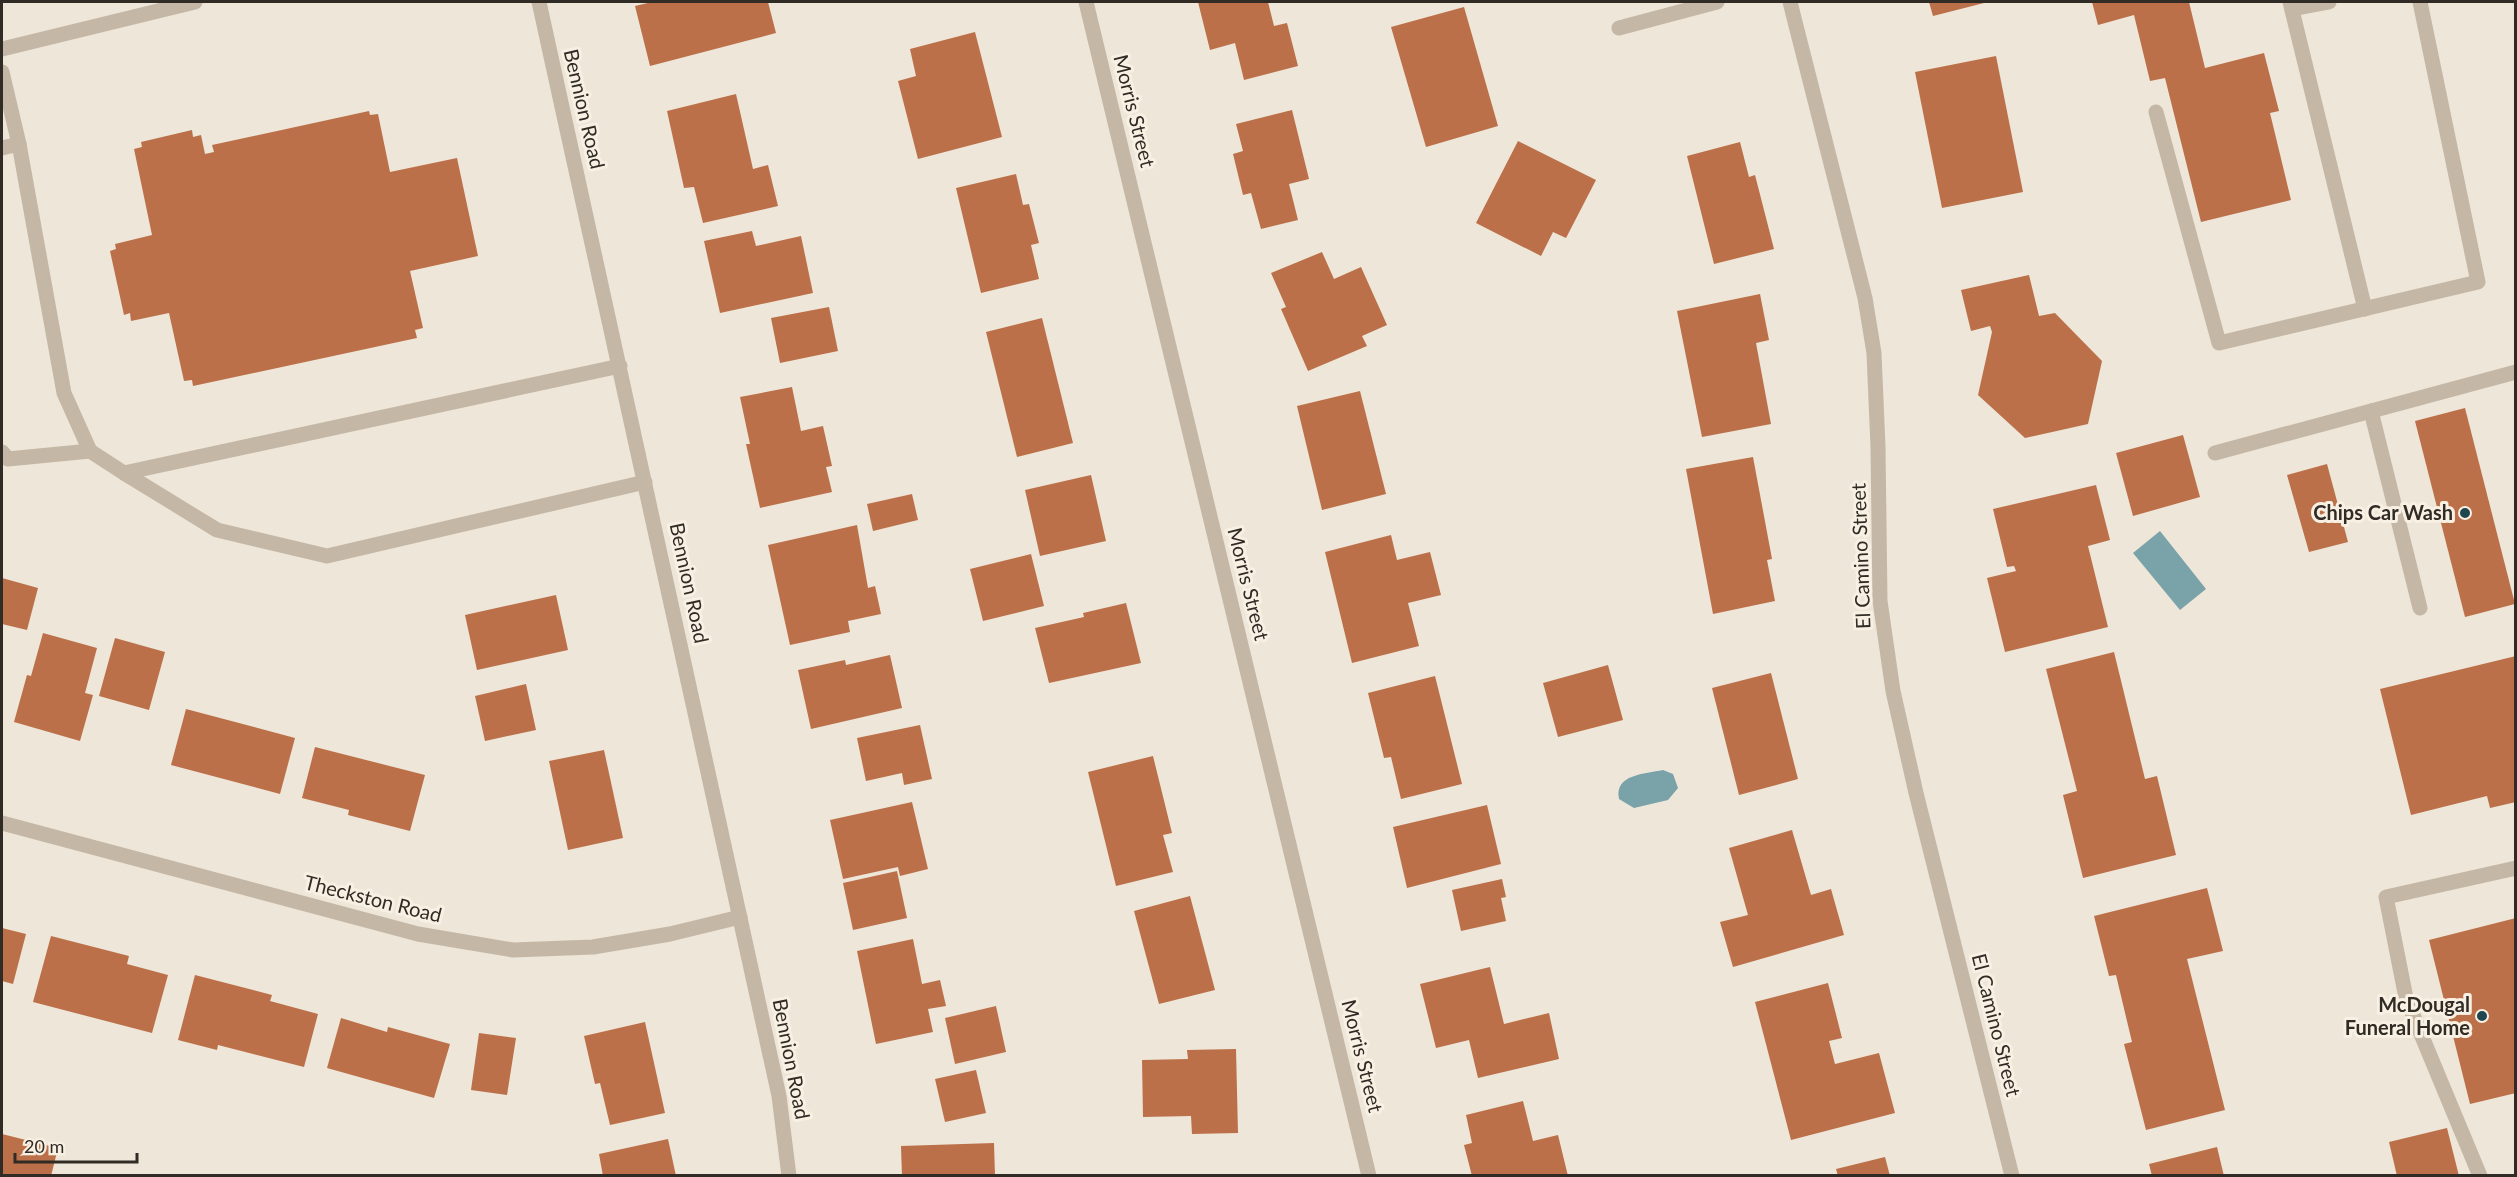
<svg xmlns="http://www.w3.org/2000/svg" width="2517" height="1177" font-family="Lato,sans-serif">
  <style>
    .water { fill: #79a2a9 }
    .building { fill: #bb7049 }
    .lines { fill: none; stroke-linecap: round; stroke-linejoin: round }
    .service { stroke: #c5b7a5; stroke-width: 15 }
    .minor { stroke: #c5b7a5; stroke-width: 15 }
    .poi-dot { fill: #1f474f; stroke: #f7f0e3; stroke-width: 2 }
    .labels { text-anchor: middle; stroke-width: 6; stroke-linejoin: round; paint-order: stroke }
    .street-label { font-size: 20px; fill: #312b26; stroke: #f7f0e3 }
    .poi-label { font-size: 20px; font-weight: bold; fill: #312b26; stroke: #f7f0e3; text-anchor: end }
  </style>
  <rect width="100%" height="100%" fill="#eee6d8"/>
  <g class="water">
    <polygon points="2160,531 2206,589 2180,610 2133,553"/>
    <path d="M1663,770L1673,774L1678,788L1668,800L1634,808L1619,799C1614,774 1645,774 1663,770Z"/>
  </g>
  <g class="building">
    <polygon points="652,2 768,2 776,33 650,66 635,6"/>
    <polygon points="1198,2 1268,2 1274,26 1287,23 1298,66 1244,80 1235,43 1210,50"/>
    <polygon points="1929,2 1988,2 1933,16"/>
    <polygon points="2092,2 2189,2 2205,68 2264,53 2279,111 2270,113 2291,200 2201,222 2165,78 2150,81 2134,15 2098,25"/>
    <polygon points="1464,7 1498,126 1426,147 1391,27"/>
    <polygon points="975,32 1002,137 918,159 898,81 916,76 910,49"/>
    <polygon points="1996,56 2023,192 1942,208 1915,72"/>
    <polygon points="736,94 753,169 768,165 778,206 703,223 694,187 684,188 667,111"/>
    <polygon points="1292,110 1309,179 1289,184 1298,220 1261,229 1251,193 1243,195 1233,154 1243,151 1236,124"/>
    <polygon points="369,111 370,115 378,114 390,172 457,158 478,256 410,271 423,328 415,330 417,338 193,386 192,380 184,381 169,313 131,321 130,313 124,315 110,251 116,249 115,244 152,235 134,149 142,147 141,142 192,130 193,137 201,135 205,154 214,152 212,145"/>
    <polygon points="1518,141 1596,180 1566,238 1553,232 1541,256 1476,223"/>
    <polygon points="1740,142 1749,177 1755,175 1774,249 1714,264 1687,156"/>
    <polygon points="1016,174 1023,205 1029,204 1039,243 1031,245 1039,279 981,293 956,188"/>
    <polygon points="752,231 756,246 801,236 813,293 720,313 704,241"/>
    <polygon points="1322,252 1334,279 1361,267 1387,325 1362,336 1367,346 1308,371 1281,309 1286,307 1271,273"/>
    <polygon points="2029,275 2039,316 2055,313 2102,361 2088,424 2025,438 1978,395 1992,332 1990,326 1971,331 1961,290"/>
    <polygon points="1760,294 1769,340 1756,343 1771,424 1702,437 1677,311"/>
    <polygon points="829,307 838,351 780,363 771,318"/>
    <polygon points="1042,318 1073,443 1017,457 986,332"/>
    <polygon points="792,387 801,431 823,426 832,466 826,467 832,492 760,508 746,444 750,444 740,397"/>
    <polygon points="1360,391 1386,494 1322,510 1297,406"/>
    <polygon points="2465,408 2515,604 2465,617 2415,421"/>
    <polygon points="2183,435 2200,497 2133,516 2116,453"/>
    <polygon points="1753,457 1772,559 1767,560 1775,601 1713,614 1686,469"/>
    <polygon points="2327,464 2348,542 2309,552 2287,475"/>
    <polygon points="1091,475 1106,541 1040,556 1025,490"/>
    <polygon points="2096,485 2110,540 2088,546 2108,627 2005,652 1987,578 2016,571 2014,566 2007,567 1993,509"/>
    <polygon points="912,494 918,520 873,531 867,504"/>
    <polygon points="857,525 868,588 875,586 881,614 848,621 850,632 790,645 768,545"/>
    <polygon points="1391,535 1397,560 1430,552 1441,595 1408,603 1419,646 1352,663 1325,552"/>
    <polygon points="1031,554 1044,606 983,621 970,569"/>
    <polygon points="2,578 38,588 27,630 2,624"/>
    <polygon points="556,595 568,650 477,670 465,615"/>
    <polygon points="1126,603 1141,663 1049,683 1035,628 1084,617 1083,613"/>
    <polygon points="43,633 97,648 85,693 93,695 80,741 14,722 27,675 31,676"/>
    <polygon points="115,638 165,652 149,710 99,696"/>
    <polygon points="2114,652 2145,779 2157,776 2176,855 2083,878 2063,795 2077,791 2046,669"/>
    <polygon points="890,655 902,708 811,729 798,670 845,660 846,665"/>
    <polygon points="2516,656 2516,802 2490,808 2487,796 2411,815 2380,689"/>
    <polygon points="1608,665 1623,720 1558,737 1543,683"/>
    <polygon points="1771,673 1798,779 1739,795 1712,688"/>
    <polygon points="1435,676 1462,784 1401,799 1391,757 1384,758 1368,693"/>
    <polygon points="526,684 536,730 485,741 475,696"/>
    <polygon points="186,709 295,738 280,794 171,765"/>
    <polygon points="920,725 932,779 904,785 902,773 866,781 857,738"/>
    <polygon points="315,747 425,775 410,831 348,815 349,810 302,798"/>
    <polygon points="604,750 623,838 568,850 549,761"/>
    <polygon points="1153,756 1172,833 1163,835 1173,872 1116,886 1088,772"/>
    <polygon points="912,802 928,869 900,876 898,867 843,879 830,820"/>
    <polygon points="1487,805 1501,864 1407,888 1393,827"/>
    <polygon points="1792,830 1811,895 1831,889 1844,935 1733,967 1720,922 1748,915 1729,848"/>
    <polygon points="897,871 907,918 853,930 843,883"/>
    <polygon points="1502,879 1506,897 1501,898 1506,921 1461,931 1452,890"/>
    <polygon points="2207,888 2223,951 2187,959 2225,1110 2146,1130 2124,1044 2132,1042 2116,975 2109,976 2094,916"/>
    <polygon points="1190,896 1215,990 1159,1004 1134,911"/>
    <polygon points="2516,918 2516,1093 2470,1104 2429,940"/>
    <polygon points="2,928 26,934 13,984 2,981"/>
    <polygon points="51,936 129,956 127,964 168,975 152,1033 33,1002"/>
    <polygon points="913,939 922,984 940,980 946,1006 928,1009 933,1032 876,1044 857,951"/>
    <polygon points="1490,967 1504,1024 1549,1013 1559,1059 1478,1078 1469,1040 1436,1048 1420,984"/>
    <polygon points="195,975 272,995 270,1001 318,1014 304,1067 218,1045 217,1050 178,1040"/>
    <polygon points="1828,983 1842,1038 1829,1041 1835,1064 1879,1053 1895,1113 1791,1140 1755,1002"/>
    <polygon points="996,1006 1006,1052 955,1064 945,1018"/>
    <polygon points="341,1018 387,1032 388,1027 450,1044 434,1098 327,1068"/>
    <polygon points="645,1022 665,1113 610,1125 600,1083 595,1084 584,1036"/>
    <polygon points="479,1033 516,1038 507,1095 471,1090"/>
    <polygon points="1236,1049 1238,1133 1192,1134 1191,1116 1143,1117 1142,1060 1188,1059 1187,1050"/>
    <polygon points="976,1070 986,1113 945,1122 935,1079"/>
    <polygon points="1523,1101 1533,1141 1558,1135 1568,1176 1472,1176 1464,1145 1472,1143 1466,1115"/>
    <polygon points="2447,1128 2459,1176 2397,1176 2389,1142"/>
    <polygon points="2,1134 58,1148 51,1176 2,1176"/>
    <polygon points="668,1139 676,1176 603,1176 599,1154"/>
    <polygon points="994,1143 995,1176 902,1176 901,1146"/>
    <polygon points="2217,1147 2224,1176 2152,1176 2149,1164"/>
    <polygon points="1885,1157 1890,1176 1838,1176 1836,1169"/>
  </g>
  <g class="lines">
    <g class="service">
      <polyline points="2290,2 2365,309"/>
      <polyline points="2292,9 2329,2"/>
      <polyline points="2,72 19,144 64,393 90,451 124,473 620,366"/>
      <polyline points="2156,112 2219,343 2478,282 2420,2"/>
      <polyline points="2,148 19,144"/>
      <polyline points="2371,411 2420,608"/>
      <polyline points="2,452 8,459 90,451"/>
      <polyline points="2215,453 2516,372"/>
      <polyline points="124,473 217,530 327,556 645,482"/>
      <polyline points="2480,1176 2406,998 2386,897 2516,868"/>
    </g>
    <g class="minor">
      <polyline points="539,2 779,1096 789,1176"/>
      <polyline points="1086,2 1369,1176"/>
      <polyline points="1790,2 1865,298 1874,353 1878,447 1880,601 1893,691 1916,793 2012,1176"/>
      <polyline points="1619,28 1717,2"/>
      <polyline points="2,49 195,2"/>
      <polyline points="2,823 418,934 513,950 593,947 670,934 740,917"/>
    </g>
  </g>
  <g class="poi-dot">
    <circle cx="2465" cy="513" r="6"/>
    <circle cx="2482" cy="1016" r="6"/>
  </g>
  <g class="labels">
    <g class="street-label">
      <text transform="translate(584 109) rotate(77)" y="7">Bennion Road</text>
      <text transform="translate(1134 111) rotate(76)" y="7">Morris Street</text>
      <text transform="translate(1861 556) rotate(-92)" y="7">El Camino Street</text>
      <text transform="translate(689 583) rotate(78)" y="7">Bennion Road</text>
      <text transform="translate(1248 584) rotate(76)" y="7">Morris Street</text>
      <text transform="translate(373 899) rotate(14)" y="7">Theckston Road</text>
      <text transform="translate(1996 1025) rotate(76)" y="7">El Camino Street</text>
      <text transform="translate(1362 1056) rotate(76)" y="7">Morris Street</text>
      <text transform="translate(791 1059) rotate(79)" y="7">Bennion Road</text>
    </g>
    <g class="poi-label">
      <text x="2453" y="520">Chips Car Wash</text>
      <text x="2470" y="1012">McDougal<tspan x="2470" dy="23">Funeral Home</tspan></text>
    </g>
  </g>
  <rect width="2517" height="1177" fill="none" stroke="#312b26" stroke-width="6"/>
  <path d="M15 1153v9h122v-9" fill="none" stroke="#312b26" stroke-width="3"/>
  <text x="24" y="1153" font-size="18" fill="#312b26" stroke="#f7f0e3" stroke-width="4.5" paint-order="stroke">20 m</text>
</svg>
